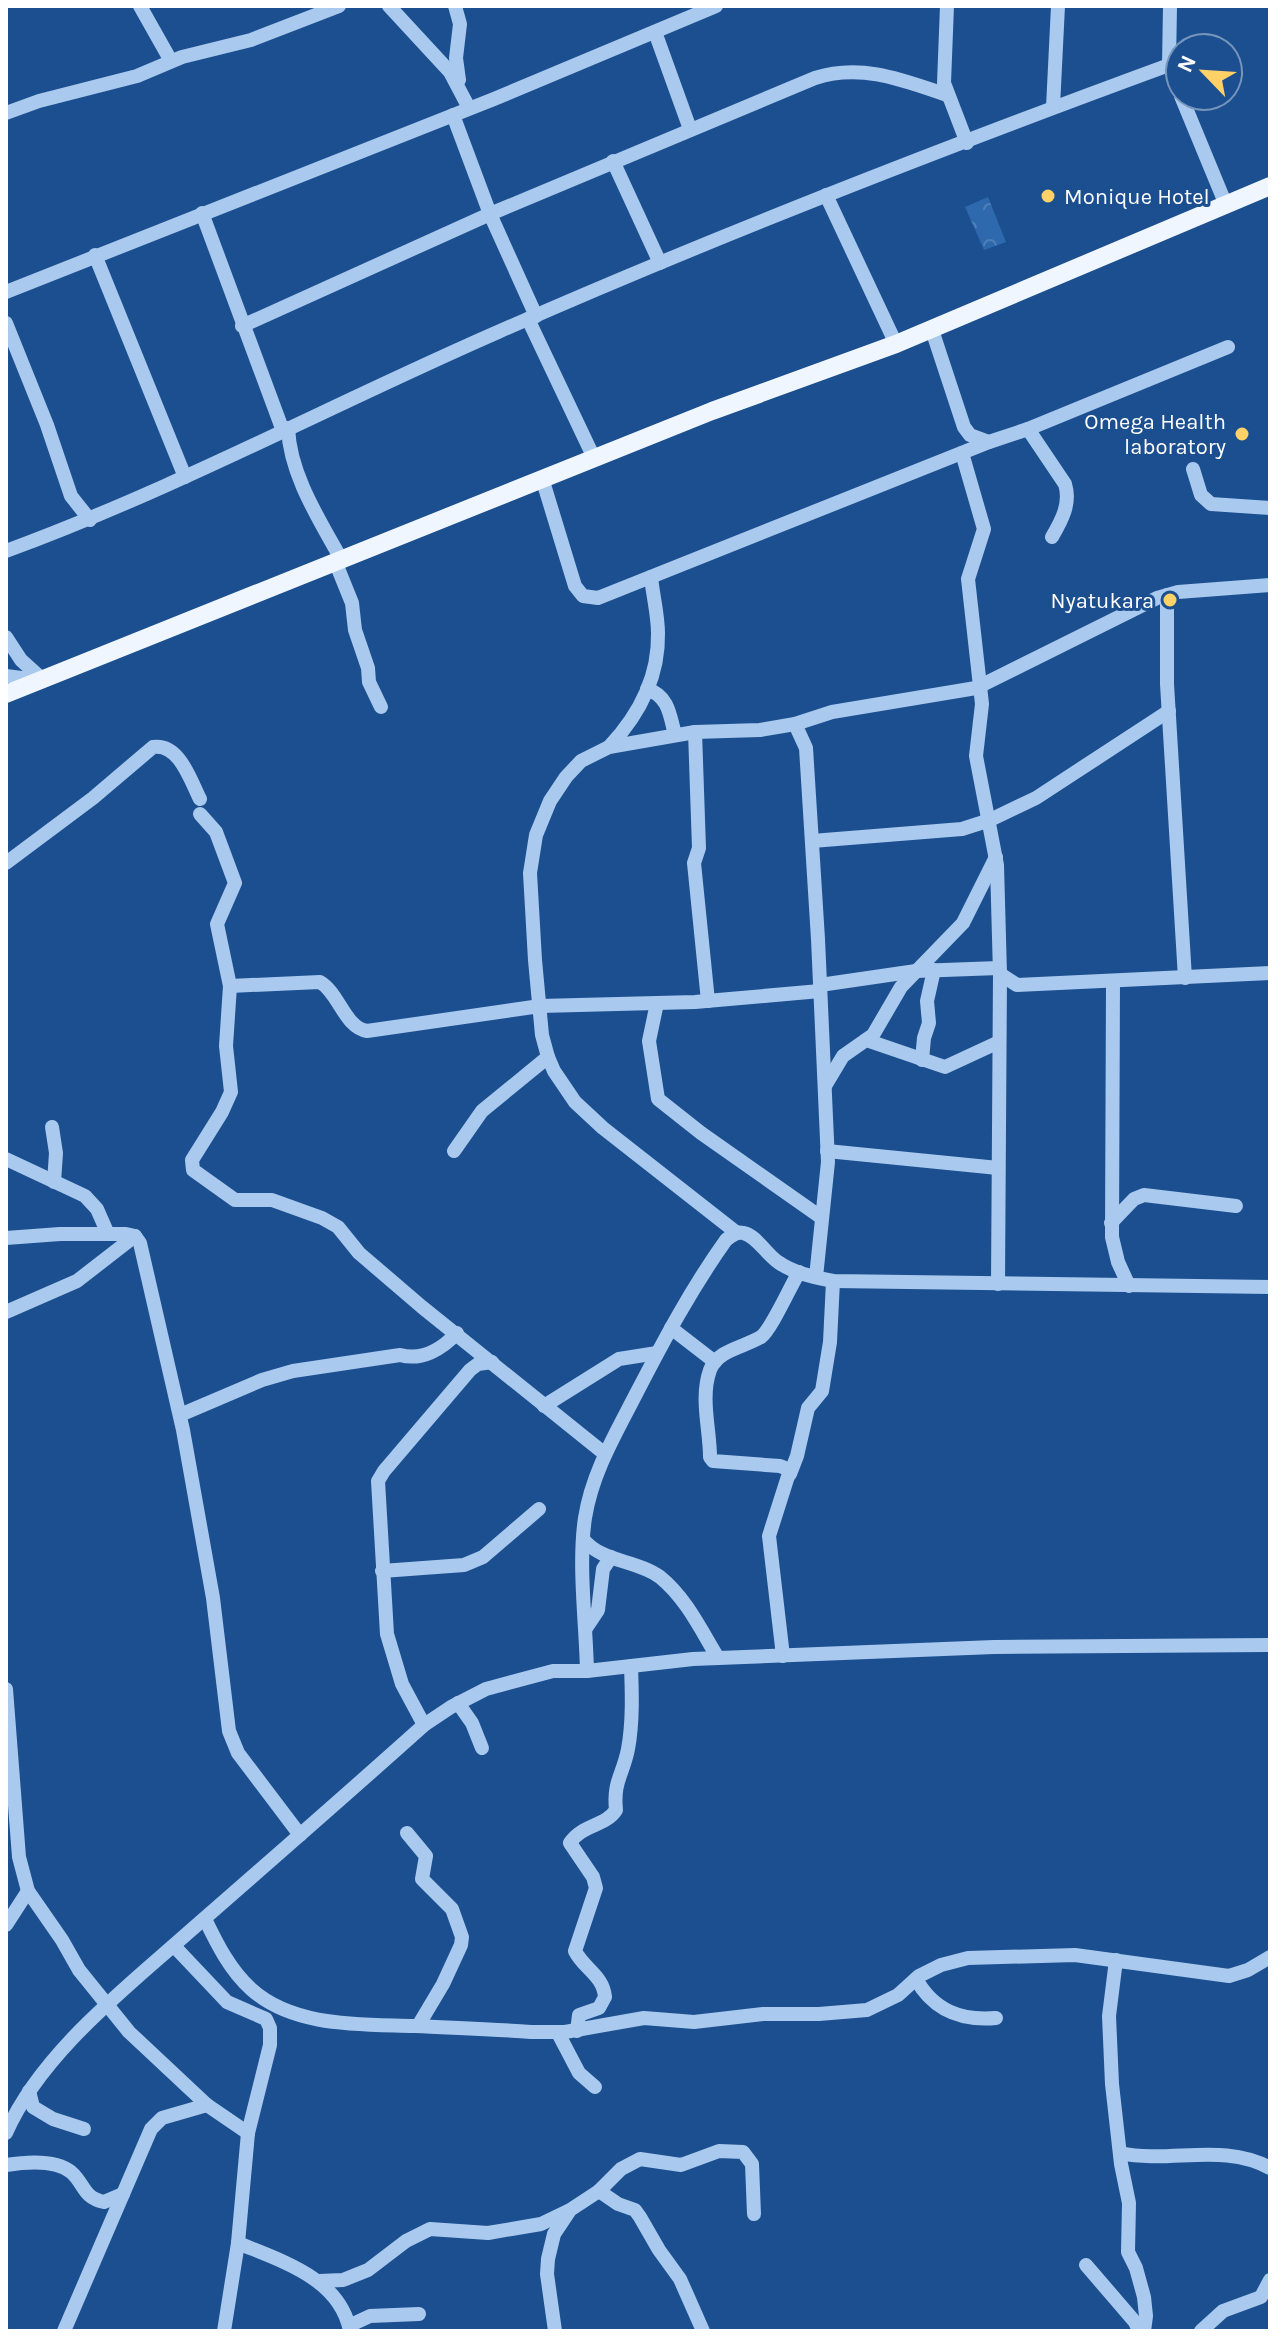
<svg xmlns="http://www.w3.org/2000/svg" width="1276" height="2337" font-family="Karla,sans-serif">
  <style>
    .park { fill: url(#park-crowns) }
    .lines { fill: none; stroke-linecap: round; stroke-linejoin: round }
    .minor { stroke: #a9c9ee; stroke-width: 14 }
    .major { stroke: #f0f6ff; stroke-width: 18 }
    .poi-dot { fill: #ffd166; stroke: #1b4f8f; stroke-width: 3 }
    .labels { text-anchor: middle; stroke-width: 6; stroke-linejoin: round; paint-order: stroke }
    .poi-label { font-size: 22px; fill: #fff; stroke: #1b4f8f; text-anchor: end }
  </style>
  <defs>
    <pattern id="park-crowns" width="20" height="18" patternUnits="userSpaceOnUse" patternTransform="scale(2)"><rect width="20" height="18" fill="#2e69ad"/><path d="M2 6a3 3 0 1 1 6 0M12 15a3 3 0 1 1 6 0" fill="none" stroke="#4d80b9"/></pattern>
  </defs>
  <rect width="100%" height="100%" fill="#1b4f8f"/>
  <polygon class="park" points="988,197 1006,242 984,250 965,207"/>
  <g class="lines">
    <g class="minor">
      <polyline points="140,6 171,61"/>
      <polyline points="389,6 450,72 469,108"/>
      <polyline points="455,6 460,24 456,58 459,80"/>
      <polyline points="947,6 944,83 967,143"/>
      <polyline points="1170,6 1169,65 1180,93"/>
      <polyline points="655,32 690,129"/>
      <polyline points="1181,96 1226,205"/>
      <polyline points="1053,107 1058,6"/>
      <polyline points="6,113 39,101 137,76 182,57 251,40 339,6"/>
      <polyline points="453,115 490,214 536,316"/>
      <polyline points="613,161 660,263"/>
      <polyline points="826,195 896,344"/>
      <polyline points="202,213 283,431"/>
      <polyline points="95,255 185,477"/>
      <polyline points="6,292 494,99 716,6"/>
      <polyline points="528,319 594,458"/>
      <polyline points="6,323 47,425 71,496 90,520"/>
      <path d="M242,326L490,214L815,78C861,63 903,80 947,95"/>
      <polyline points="932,330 964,427 970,435 989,442"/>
      <path d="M288,428C290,475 319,519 341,559"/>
      <path d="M1028,429L1065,484C1071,503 1062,520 1052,537"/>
      <polyline points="962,453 984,529 968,579 982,704 976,756 997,865 1000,974 998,1284"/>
      <polyline points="1193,469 1201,495 1211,504 1270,508"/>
      <polyline points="542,478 575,586 583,596 598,598 989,442 1028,429 1228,347"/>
      <path d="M6,551C175,489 333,404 498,332C718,235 943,148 1169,65"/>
      <polyline points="335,561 352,603 355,630 368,668 369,682 381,707"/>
      <polyline points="1167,595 1167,684 1185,978"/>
      <polyline points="6,637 21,660 42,679"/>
      <polyline points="6,676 37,680"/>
      <path d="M647,689C669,696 670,716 675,735"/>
      <polyline points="795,724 806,748 818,939 828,1162 816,1277"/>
      <polyline points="695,732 699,848 694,863 708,1001"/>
      <path d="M609,747C638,716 659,677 658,633C658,615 653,596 651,577"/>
      <polyline points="200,814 216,832 235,883 217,924 230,986 226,1046 231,1092 222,1112 192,1160 193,1170 235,1200 272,1200 322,1218 338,1227 359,1253 422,1307 605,1454"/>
      <polyline points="812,841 962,829 990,820 1036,798 1169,711"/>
      <path d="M6,863L93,798L153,747C179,743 190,779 200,799"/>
      <polyline points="1000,974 1017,985 1270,973"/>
      <polyline points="1113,982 1112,1237 1118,1262 1129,1286"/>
      <polyline points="820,985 916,971 999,968"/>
      <path d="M230,986L320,982C339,993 345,1028 367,1031L540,1006L695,1002L820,991"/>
      <polyline points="657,1003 649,1041 658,1099 701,1133 822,1218"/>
      <polyline points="866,1040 945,1067 999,1042"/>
      <polyline points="922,1060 924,1038 929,1023 927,1001 934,970"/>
      <polyline points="825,1086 843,1056 873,1035 901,987 963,923 996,857"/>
      <polyline points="52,1127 56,1153 54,1182"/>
      <polyline points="454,1151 482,1111 548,1057"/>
      <polyline points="827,1151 998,1168"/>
      <polyline points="6,1159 85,1196 97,1209 108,1234"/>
      <polyline points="1111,1223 1134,1199 1144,1195 1236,1206"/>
      <polyline points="737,1233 603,1128 575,1102 554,1071 548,1057 542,1035 535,960 530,873 536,835 550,801 566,777 581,761 609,747 695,732 760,730 795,724 832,712 976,688 1157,598 1178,592 1270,585"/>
      <polyline points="6,1238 60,1234 126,1234 135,1236 140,1243 183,1430 213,1598 229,1731 238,1753 300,1835"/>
      <polyline points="6,1312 77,1281 135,1236"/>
      <polyline points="671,1328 715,1362"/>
      <polyline points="544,1406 619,1359 657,1353"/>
      <path d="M180,1415L262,1380L293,1371L400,1355C422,1361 442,1349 457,1333"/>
      <polyline points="790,1474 797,1456 808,1408 822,1391 830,1342 833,1281"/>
      <path d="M583,1539C601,1562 637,1560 660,1577C686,1598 701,1630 718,1658"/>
      <polyline points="382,1571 464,1565 483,1557 539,1509"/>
      <polyline points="586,1628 598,1610 603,1569 611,1557"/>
      <path d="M783,1656L769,1536L790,1470L780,1466L713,1461L710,1457C710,1429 700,1398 710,1370C717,1350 745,1347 761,1337C771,1330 791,1285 799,1272"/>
      <path d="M587,1671C586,1624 578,1564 585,1518C592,1473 616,1433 636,1394C664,1340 691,1289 726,1240C731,1236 736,1231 743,1233C756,1235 766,1254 778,1262C793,1273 814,1277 833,1281L1270,1287"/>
      <polyline points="6,1689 19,1857 28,1891 62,1940 79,1970 129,2032 207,2105 248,2133"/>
      <polyline points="458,1703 472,1723 482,1748"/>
      <polyline points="424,1725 402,1684 387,1634 378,1481 384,1471 470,1370 478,1364 492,1362"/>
      <polyline points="407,1833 426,1856 422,1879 452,1909 462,1937 461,1945 443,1984 418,2026"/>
      <path d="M205,1919C217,1944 230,1970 251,1989C294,2028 362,2024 415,2026C454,2028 492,2029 531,2032H565L644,2018L694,2022L763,2014H819L867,2010L898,1995L919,1976L941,1965L968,1958L1075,1955L1229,1976L1248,1970L1270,1957"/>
      <polyline points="6,1925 28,1891"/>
      <polyline points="174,1946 227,2002 266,2019 270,2028 270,2045 248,2133 238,2243 224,2331"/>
      <polyline points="1116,1960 1109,2016 1112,2084 1121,2164 1129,2203 1128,2252 1136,2268 1144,2297 1146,2316 1144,2331"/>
      <path d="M916,1979C934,2011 961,2021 996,2018"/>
      <path d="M577,2031L579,2015L599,2008L605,1997C603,1975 584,1969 575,1951L596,1888L593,1877L570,1843C581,1825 606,1826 616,1810C613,1781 623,1775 628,1749C633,1722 632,1693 631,1666"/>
      <polyline points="558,2033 579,2073 595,2087"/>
      <polyline points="29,2091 33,2107 53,2119 84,2129"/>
      <path d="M6,2133C41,2053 126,1988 190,1931C268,1863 346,1795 424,1725L451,1707L486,1689L553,1671H587L693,1659L994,1647L1270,1645"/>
      <path d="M1120,2153C1170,2164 1223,2142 1270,2168"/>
      <path d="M6,2165C25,2162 55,2159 71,2172C85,2184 82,2197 104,2202L123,2194"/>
      <polyline points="599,2191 618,2204 635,2210 640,2217 659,2250 680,2279 703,2331"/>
      <path d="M238,2243C281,2261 340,2278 350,2331"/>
      <polyline points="1086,2265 1135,2322 1139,2331"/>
      <polyline points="319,2281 343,2280 368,2270 406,2241 430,2229 488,2233 541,2224 568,2211"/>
      <polyline points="355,2323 370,2316 419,2314"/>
      <polyline points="64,2331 151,2129 162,2118 207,2105"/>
      <polyline points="555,2331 547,2274 548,2259 554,2234 570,2210 599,2191 621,2169 640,2159 681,2165 719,2151 743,2152 752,2164 754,2214"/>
      <polyline points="1201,2331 1223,2311 1261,2297 1270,2280"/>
    </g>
    <polyline class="major" points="6,694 712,411 896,344 1270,186"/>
  </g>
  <g class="poi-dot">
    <circle cx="1048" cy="196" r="8"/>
    <circle cx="1242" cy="434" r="8"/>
    <circle cx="1170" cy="600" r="8"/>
  </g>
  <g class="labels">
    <g class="poi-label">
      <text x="1064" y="204" text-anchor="start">Monique Hotel</text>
      <text x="1226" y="429">Omega Health<tspan x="1226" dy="25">laboratory</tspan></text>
      <text x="1154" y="608">Nyatukara</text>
    </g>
  </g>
  <rect width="1276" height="2337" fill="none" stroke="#ffffff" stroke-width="16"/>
  <g transform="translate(1204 72) rotate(295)"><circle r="38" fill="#1b4f8f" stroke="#7695bc" stroke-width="2"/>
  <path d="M0-6L14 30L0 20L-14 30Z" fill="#ffd166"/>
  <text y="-12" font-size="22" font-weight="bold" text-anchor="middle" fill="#ffffff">N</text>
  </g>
</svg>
